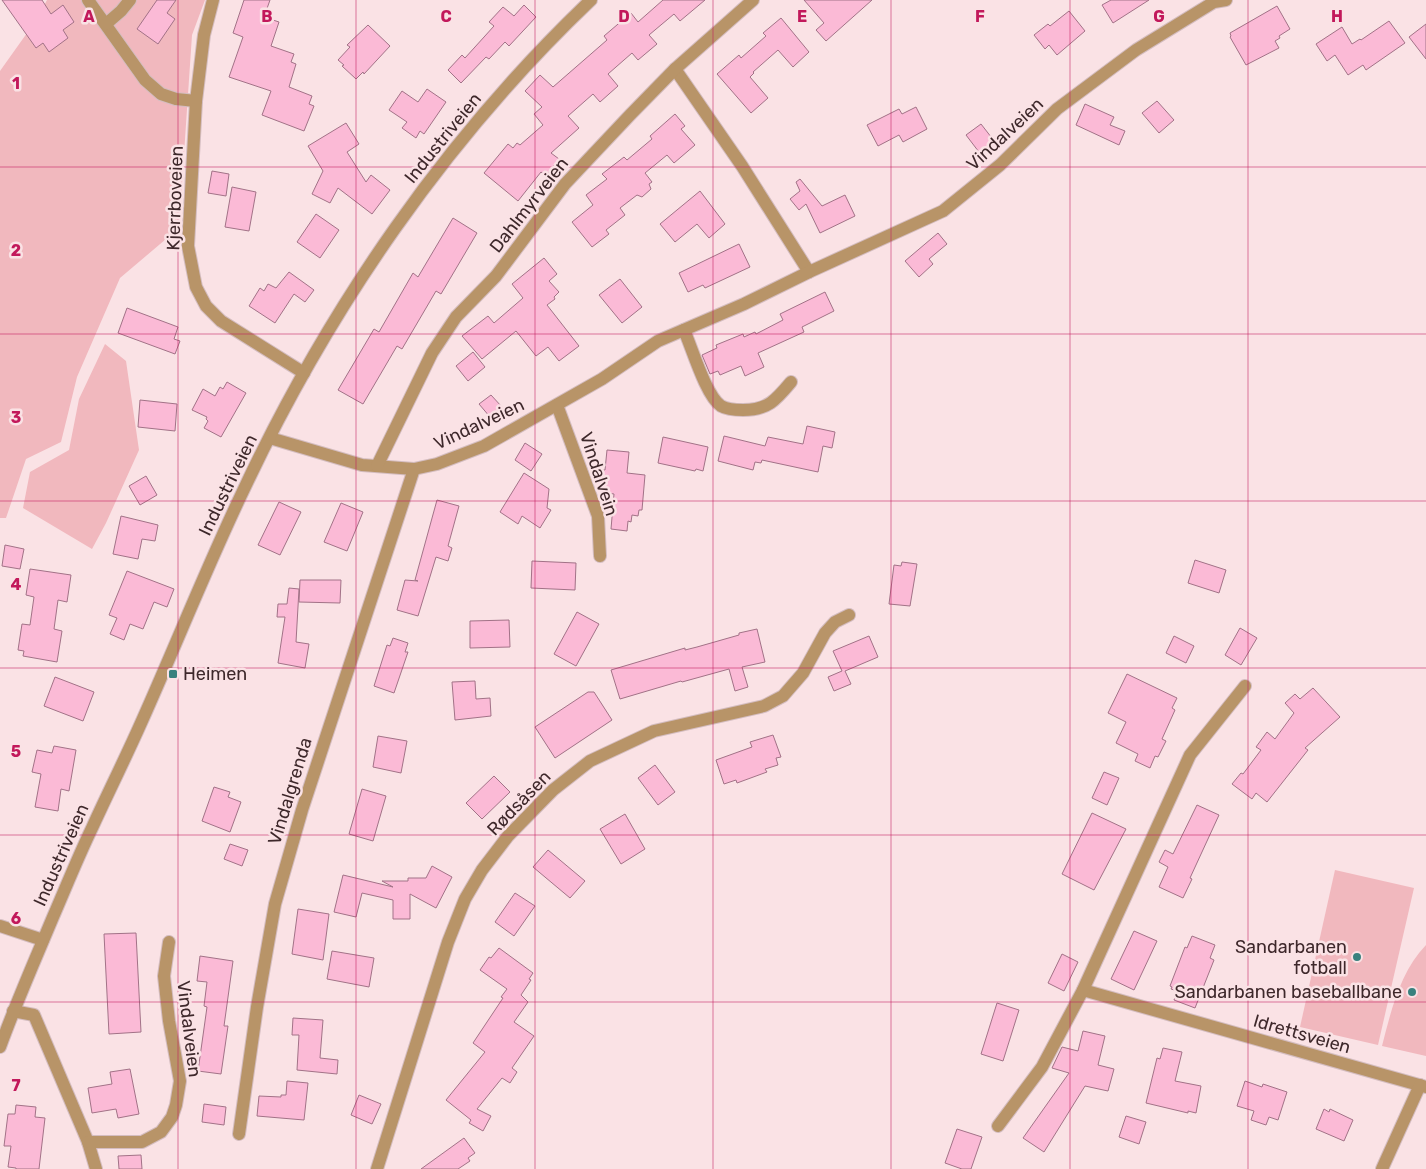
<svg xmlns="http://www.w3.org/2000/svg" width="1426" height="1169" font-family="Rubik,sans-serif">
  <style>
    .green { fill: #f1b8be }
    .building { fill: #fbbad6; stroke: #a27287 }
    .lines { fill: none; stroke-linecap: round; stroke-linejoin: round }
    .minor-casing { stroke: #d4bdc0; stroke-width: 14 }
    .minor { stroke: #b89468; stroke-width: 12 }
    .grid { fill: none; stroke: #c2185b; stroke-width: 1; stroke-opacity: 0.55 }
    .poi-dot { fill: #39817e; stroke: #fae2e5; stroke-width: 2 }
    .labels { text-anchor: middle; stroke-width: 5; stroke-linejoin: round; paint-order: stroke }
    .street-label { font-size: 18px; fill: #3e282b; stroke: #fae2e5 }
    .poi-label { font-size: 18px; fill: #3e282b; stroke: #fae2e5; text-anchor: end }
    .grid-label { font-size: 16px; text-anchor: middle; font-weight: bold; fill: #c2185b; stroke: #fae2e5; stroke-width: 5; stroke-linejoin: round; paint-order: stroke }
  </style>
  <rect width="100%" height="100%" fill="#fae2e5"/>
  <g class="green">
    <polygon points="47,0 205,0 192,35 179,228 120,278 77,377 61,442 26,459 6,518 0,518 0,71 37,19"/>
    <polygon points="105,344 126,361 139,450 106,523 92,549 23,508 30,472 69,450 79,399"/>
    <polygon points="1335,870 1414,888 1378,1045 1300,1027"/>
    <path d="M1426,945V1056L1382,1046C1391,1011 1400,972 1426,945Z"/>
  </g>
  <g class="building">
    <polygon points="2,0 42,0 51,14 63,5 74,22 63,30 68,38 49,52 43,43 36,48"/>
    <polygon points="157,0 176,0 167,13 175,19 158,44 137,29"/>
    <polygon points="244,0 270,0 264,17 279,22 271,46 294,54 291,62 296,64 289,87 312,96 309,104 314,106 304,131 262,115 271,91 229,77 243,37 233,33"/>
    <polygon points="663,0 705,0 680,21 674,14 649,35 657,44 638,60 632,53 608,74 618,86 600,102 593,94 568,116 579,128 551,153 559,159 546,176 541,172 518,201 484,173 508,144 513,148 517,143 520,145 543,125 534,114 542,107 525,91 540,75 553,87 607,40 604,36 631,13 638,22"/>
    <polygon points="804,0 872,0 826,41 816,30 824,23"/>
    <polygon points="1111,0 1149,0 1113,23 1102,5"/>
    <polygon points="524,5 536,17 509,46 505,42 489,59 486,57 461,83 448,70 462,55 465,58 494,26 489,22 503,7 514,16"/>
    <polygon points="1277,6 1290,29 1279,36 1280,38 1275,41 1279,48 1246,65 1230,37 1231,36 1230,33"/>
    <polygon points="1069,11 1085,31 1057,55 1049,45 1045,49 1034,35 1048,24 1050,26"/>
    <polygon points="781,18 809,52 793,67 778,50 753,72 754,73 750,77 768,98 751,113 717,74 739,55 741,58 766,36 763,33"/>
    <polygon points="1389,21 1405,43 1366,70 1363,65 1348,75 1335,55 1327,61 1316,44 1342,27 1352,44 1360,39 1361,40"/>
    <polygon points="1426,24 1426,59 1409,37"/>
    <polygon points="368,25 390,46 364,74 363,72 356,79 342,66 344,65 338,60 350,47 347,45"/>
    <polygon points="427,89 446,102 424,134 420,131 416,138 402,128 407,122 389,110 402,91 418,102"/>
    <polygon points="1157,101 1174,120 1159,133 1142,113"/>
    <polygon points="1085,104 1114,117 1110,125 1125,131 1119,145 1076,125"/>
    <polygon points="916,107 927,129 903,142 899,135 878,146 867,125 899,109 902,114"/>
    <polygon points="675,114 685,126 681,129 695,145 674,163 667,155 645,173 652,182 649,184 651,189 642,197 637,195 620,208 625,215 606,230 609,234 592,247 572,222 593,205 586,195 607,179 602,174 624,157 627,160 652,139 650,136"/>
    <polygon points="346,123 359,144 347,152 366,182 371,175 390,190 372,214 338,188 330,203 312,194 323,171 308,146"/>
    <polygon points="981,124 995,142 994,143 996,145 982,156 966,135"/>
    <polygon points="212,171 229,174 226,196 208,193"/>
    <polygon points="800,179 822,206 845,195 855,216 820,233 806,204 799,210 790,199 800,191 796,182"/>
    <polygon points="232,187 256,192 249,231 225,227"/>
    <polygon points="700,191 725,224 709,238 697,224 675,242 660,224"/>
    <polygon points="316,214 339,230 320,258 297,242"/>
    <polygon points="453,218 477,233 441,294 436,291 402,349 397,346 363,404 338,390 374,329 379,332 413,273 418,277"/>
    <polygon points="938,233 947,244 929,259 933,264 919,277 905,261"/>
    <polygon points="739,244 750,267 705,288 703,285 688,292 679,273"/>
    <polygon points="544,258 557,274 549,281 559,292 554,297 555,299 547,305 579,346 559,361 548,347 536,356 516,331 482,359 462,336 488,316 494,323 523,298 512,284"/>
    <polygon points="289,272 314,290 305,302 294,294 275,323 249,306 260,288 264,291 268,284 276,288"/>
    <polygon points="620,279 642,307 622,323 599,295"/>
    <polygon points="825,292 834,311 802,327 804,332 758,353 764,367 745,376 741,366 720,375 718,371 710,374 702,355 717,348 716,345 743,334 744,337 755,332 756,334 783,320 780,314"/>
    <polygon points="127,308 178,327 174,339 180,341 175,354 118,333"/>
    <polygon points="473,352 485,367 468,381 456,366"/>
    <polygon points="227,382 246,393 221,437 204,428 208,421 206,419 207,417 192,410 203,389 215,396 220,387 223,389"/>
    <polygon points="491,395 502,407 490,417 479,404"/>
    <polygon points="140,400 177,404 175,431 138,427"/>
    <polygon points="807,426 835,432 832,448 823,446 818,472 762,460 761,463 755,462 753,470 718,461 724,436 765,446 768,437 803,444"/>
    <polygon points="663,437 708,447 703,471 696,469 695,471 658,463"/>
    <polygon points="525,443 542,454 531,471 515,460"/>
    <polygon points="607,450 629,452 627,473 645,475 642,510 639,510 638,516 632,515 631,522 628,521 627,531 611,529 614,494 600,492 602,470 605,470"/>
    <polygon points="524,473 549,489 547,508 551,510 540,528 522,516 518,524 500,512"/>
    <polygon points="146,476 157,495 140,505 129,486"/>
    <polygon points="437,500 459,506 448,546 452,548 448,561 436,557 418,616 397,610 405,580 418,581 415,580"/>
    <polygon points="279,502 301,512 280,555 258,545"/>
    <polygon points="341,503 363,512 347,551 324,542"/>
    <polygon points="121,516 158,525 155,541 142,539 138,559 113,554"/>
    <polygon points="5,545 24,549 20,569 2,566"/>
    <polygon points="1195,560 1226,570 1219,593 1188,583"/>
    <polygon points="532,561 576,563 575,590 531,588"/>
    <polygon points="902,562 917,564 910,606 889,604 894,565 901,566"/>
    <polygon points="30,569 71,575 67,602 58,600 54,629 62,631 57,662 23,656 24,651 18,650 22,624 30,625 34,597 26,595"/>
    <polygon points="127,571 174,589 167,607 154,602 143,629 130,624 124,640 110,634 117,618 109,615"/>
    <polygon points="300,580 341,580 340,603 299,602"/>
    <polygon points="289,588 299,589 296,642 309,644 305,668 278,663 285,617 277,617 278,604 287,604"/>
    <polygon points="577,612 599,624 576,666 554,654"/>
    <polygon points="509,620 510,647 470,648 470,621"/>
    <polygon points="1240,628 1257,638 1241,665 1225,655"/>
    <polygon points="757,629 765,662 742,667 748,687 735,691 729,669 682,682 681,681 620,699 611,670 685,648 685,650 697,647 739,635 739,633"/>
    <polygon points="869,636 878,657 845,671 851,684 834,691 828,677 842,671 833,651"/>
    <polygon points="1174,636 1194,646 1186,663 1166,653"/>
    <polygon points="393,638 408,643 405,652 408,652 394,693 374,686 387,645 390,646"/>
    <polygon points="1127,674 1177,698 1172,708 1175,710 1162,739 1166,741 1158,757 1155,756 1150,768 1135,761 1138,754 1116,743 1126,722 1108,713"/>
    <polygon points="55,677 94,692 83,721 44,706"/>
    <polygon points="475,681 476,699 490,698 491,716 455,720 452,682"/>
    <polygon points="1313,688 1340,717 1305,748 1308,750 1267,802 1256,793 1252,799 1232,784 1241,773 1243,774 1261,750 1256,747 1267,732 1275,739 1294,713 1285,703 1295,694 1300,699"/>
    <polygon points="588,692 594,692 612,720 555,758 535,727"/>
    <polygon points="773,735 781,757 776,758 778,765 765,769 767,772 737,783 736,780 724,784 716,760 752,747 750,742"/>
    <polygon points="378,736 407,741 401,773 373,767"/>
    <polygon points="54,746 76,750 69,791 61,789 58,811 35,807 41,774 32,772 37,750 52,753"/>
    <polygon points="655,765 675,792 658,805 638,778"/>
    <polygon points="1104,772 1119,778 1107,805 1092,798"/>
    <polygon points="494,776 510,792 482,819 466,803"/>
    <polygon points="214,787 230,792 228,797 241,802 230,832 202,821"/>
    <polygon points="362,789 386,796 373,841 349,834"/>
    <polygon points="1197,805 1219,815 1190,878 1192,879 1183,898 1159,887 1168,867 1159,862 1165,850 1173,854"/>
    <polygon points="1092,813 1126,829 1094,890 1062,874"/>
    <polygon points="625,814 645,849 621,864 600,829"/>
    <polygon points="230,844 248,850 242,866 224,859"/>
    <polygon points="548,850 585,881 570,898 533,867"/>
    <polygon points="432,866 452,877 436,908 410,894 410,919 393,919 393,900 362,893 356,917 334,912 343,875 393,887 382,881 408,881 408,878 426,878"/>
    <polygon points="515,893 535,906 514,936 495,922"/>
    <polygon points="298,909 329,914 323,960 292,954"/>
    <polygon points="1134,931 1157,941 1134,990 1111,979"/>
    <polygon points="136,933 141,1032 109,1034 104,934"/>
    <polygon points="1192,936 1215,945 1210,958 1214,960 1195,1008 1174,1000 1177,991 1171,989 1172,987 1170,986 1185,947 1187,948"/>
    <polygon points="499,948 533,973 529,979 531,980 521,995 528,1002 514,1022 534,1036 512,1068 517,1072 510,1083 502,1078 477,1109 491,1116 483,1131 469,1123 471,1120 446,1100 485,1052 473,1043 503,998 501,997 507,989 480,970 489,957 491,958"/>
    <polygon points="332,951 374,958 369,987 327,979"/>
    <polygon points="1062,954 1078,962 1064,991 1048,983"/>
    <polygon points="200,956 233,961 224,1026 228,1026 221,1074 198,1071 207,1007 204,1006 207,982 197,981"/>
    <polygon points="997,1003 1019,1010 1003,1061 981,1054"/>
    <polygon points="293,1018 323,1020 320,1058 338,1060 337,1074 297,1070 299,1035 292,1035"/>
    <polygon points="1083,1031 1105,1036 1098,1065 1114,1069 1108,1091 1085,1086 1044,1152 1023,1138 1069,1073 1052,1068 1062,1047 1078,1051"/>
    <polygon points="1163,1048 1182,1052 1175,1081 1201,1086 1196,1113 1188,1111 1188,1113 1146,1103 1157,1058 1160,1059"/>
    <polygon points="130,1069 139,1114 118,1118 116,1109 92,1113 88,1088 112,1084 110,1072"/>
    <polygon points="287,1081 308,1083 304,1120 257,1116 259,1096 281,1097 281,1095 286,1095"/>
    <polygon points="1245,1081 1262,1087 1263,1084 1287,1092 1278,1120 1269,1117 1266,1125 1251,1120 1254,1111 1237,1106"/>
    <polygon points="359,1095 381,1104 372,1124 351,1115"/>
    <polygon points="204,1104 226,1107 224,1125 202,1122"/>
    <polygon points="16,1105 36,1107 35,1117 45,1118 39,1169 16,1169 16,1168 8,1167 11,1146 4,1146 8,1114 15,1114"/>
    <polygon points="1324,1109 1329,1112 1330,1109 1353,1120 1344,1141 1316,1129"/>
    <polygon points="1126,1116 1146,1122 1139,1144 1119,1137"/>
    <polygon points="957,1129 982,1137 971,1169 962,1169 945,1163"/>
    <polygon points="464,1138 475,1153 468,1158 470,1161 458,1169 421,1169"/>
    <polygon points="141,1155 142,1169 119,1169 118,1156"/>
  </g>
  <g class="lines">
    <defs>
      <g id="minor">
        <polyline points="88,0 145,80 161,94 176,99 196,101"/>
        <polyline points="213,0 204,35 196,101 188,246 196,287 206,306 221,321 304,373"/>
        <polyline points="106,24 121,11 130,0"/>
        <polyline points="675,69 742,166 809,272"/>
        <path d="M684,330C692,348 706,396 721,406C728,410 736,410 743,410C768,410 776,400 791,382"/>
        <polyline points="557,405 598,516 600,556"/>
        <polyline points="270,438 362,465 414,469 437,464 484,446 602,379 658,341 744,304 809,272 943,211 1000,165 1057,109 1136,50 1214,2 1226,0"/>
        <polyline points="377,466 432,353 456,317 496,276 565,184 630,115 675,69 753,0"/>
        <polyline points="0,926 43,940"/>
        <polyline points="1083,990 1426,1087"/>
        <polyline points="13,1011 34,1015 88,1142 96,1169"/>
        <path d="M0,1047C16,1003 35,960 53,917C66,887 78,857 92,828C108,793 125,759 141,723C176,645 207,566 244,489C329,308 446,138 591,0"/>
        <polyline points="998,1126 1042,1067 1083,990 1190,755 1245,686"/>
        <polyline points="239,1134 257,1007 275,904 302,810 414,469"/>
        <polyline points="88,1142 142,1142 161,1132 172,1117 176,1105 180,1081 169,1021 164,976 169,942"/>
        <polyline points="377,1169 448,942 465,899 482,870 508,836 553,790 590,761 654,731 764,706 783,696 803,673 825,633 835,622 849,615"/>
        <polyline points="1382,1169 1420,1085"/>
      </g>
    </defs>
    <use href="#minor" class="minor-casing"/>
    <use href="#minor" class="minor"/>
  </g>
  <path class="grid" d="M178,0V1169M356,0V1169M535,0V1169M713,0V1169M891,0V1169M1070,0V1169M1248,0V1169M0,167H1426M0,334H1426M0,501H1426M0,668H1426M0,835H1426M0,1002H1426"/>
  <g class="poi-dot">
    <rect x="168" y="669" width="10" height="10" rx="2.5"/>
    <circle cx="1357" cy="957" r="5"/>
    <circle cx="1412" cy="992" r="5"/>
  </g>
  <g class="labels">
    <g class="street-label">
      <text transform="translate(1005 134) rotate(-43)" y="6">Vindalveien</text>
      <text transform="translate(443 138) rotate(-51)" y="6">Industriveien</text>
      <text transform="translate(175 198) rotate(-88)" y="6">Kjerrboveien</text>
      <text transform="translate(529 205) rotate(-52)" y="6">Dahlmyrveien</text>
      <text transform="translate(479 424) rotate(-25)" y="6">Vindalveien</text>
      <text transform="translate(599 474) rotate(72)" y="6">Vindalvein</text>
      <text transform="translate(228 485) rotate(-64)" y="6">Industriveien</text>
      <text transform="translate(290 791) rotate(-73)" y="6">Vindalgrenda</text>
      <text transform="translate(519 803) rotate(-46)" y="6">Rødsåsen</text>
      <text transform="translate(61 855) rotate(-66)" y="6">Industriveien</text>
      <text transform="translate(189 1029) rotate(83)" y="6">Vindalveien</text>
      <text transform="translate(1302 1034) rotate(16)" y="6">Idrettsveien</text>
    </g>
    <g class="poi-label">
      <text x="183" y="680" text-anchor="start">Heimen</text>
      <text x="1347" y="953">Sandarbanen<tspan x="1347" dy="21">fotball</tspan></text>
      <text x="1402" y="998">Sandarbanen baseballbane</text>
    </g>
  </g>
  <g class="grid-label">
    <text x="89" y="22">A</text>
    <text x="267" y="22">B</text>
    <text x="446" y="22">C</text>
    <text x="624" y="22">D</text>
    <text x="802" y="22">E</text>
    <text x="980" y="22">F</text>
    <text x="1159" y="22">G</text>
    <text x="1337" y="22">H</text>
    <text x="16" y="89">1</text>
    <text x="16" y="256">2</text>
    <text x="16" y="423">3</text>
    <text x="16" y="590">4</text>
    <text x="16" y="757">5</text>
    <text x="16" y="924">6</text>
    <text x="16" y="1091">7</text>
  </g>
</svg>
